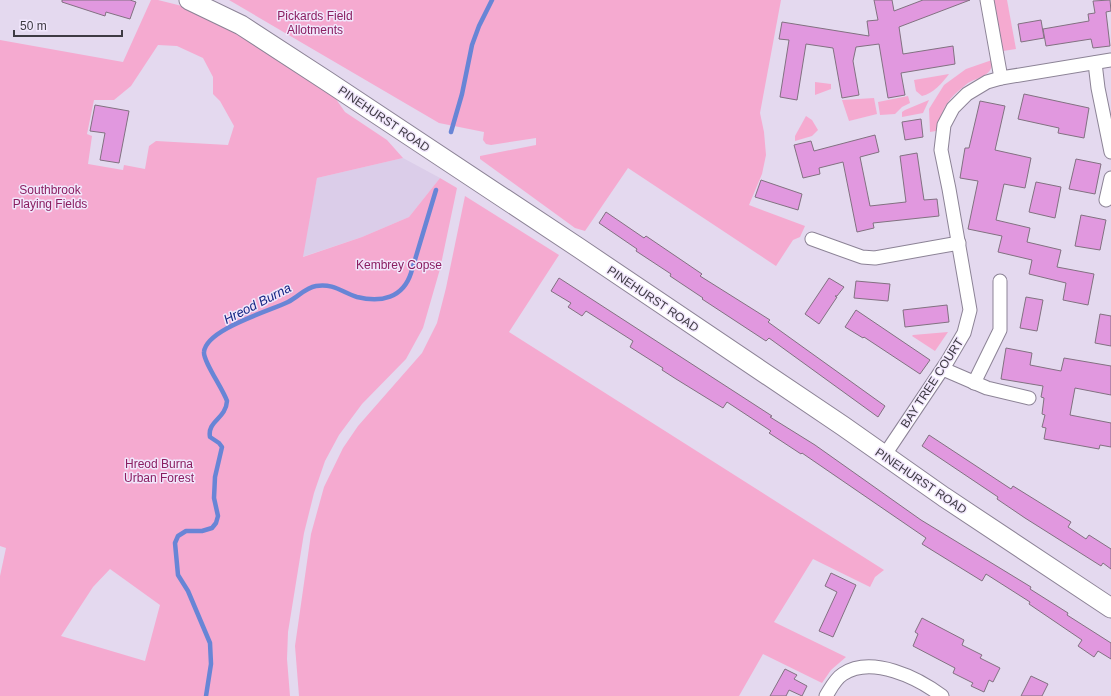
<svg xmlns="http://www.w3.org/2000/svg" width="1111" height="696" font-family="Arial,sans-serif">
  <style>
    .built { fill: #dbcde9 }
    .green { fill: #f5aad0; fill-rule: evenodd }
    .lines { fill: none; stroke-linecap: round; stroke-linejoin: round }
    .stream { stroke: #6885d6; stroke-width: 4.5 }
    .building { fill: #e198df; stroke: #827181 }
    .street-casing { stroke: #8c8396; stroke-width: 15 }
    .secondary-casing { stroke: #8c8396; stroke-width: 21 }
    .street { stroke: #fff; stroke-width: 13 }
    .secondary { stroke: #fff; stroke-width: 19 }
    .labels { text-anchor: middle; stroke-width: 3; stroke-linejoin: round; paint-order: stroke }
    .park-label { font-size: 12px; fill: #8a1e61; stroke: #f1e7fc }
    .street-label { font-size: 12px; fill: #3e3a43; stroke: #f1e7fc }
    .water-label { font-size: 13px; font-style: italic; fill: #152583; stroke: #f1e7fc }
  </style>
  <rect width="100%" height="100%" fill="#e4d9ef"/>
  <polygon class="built" points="403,158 440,178 409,217 362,237 302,257 317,178"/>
  <g class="green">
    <path d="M151,0H158L194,9L245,37L329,89L345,112L387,140L403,158L317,178L303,257L362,237L409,217L440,178L457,188L440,269L423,328L406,359L362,404L339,435L325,461L314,493L304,533L288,632L287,659L290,696H0V576L6,548L0,546V40L123,62ZM158,45L177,46L203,58L213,77V94L220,101L234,126L228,145L156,141L149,146L145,169L124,165L123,170L88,164L92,136L87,134L94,100H114L131,86ZM110,569L160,605L145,661L61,636L93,587Z"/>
    <polygon points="229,0 781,0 760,113 764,132 766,155 762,174 749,205 805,226 800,237 793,240 776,266 628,168 585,231 575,228 480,159 480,156 536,145 536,138 491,145 486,144 483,140 484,132 439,123"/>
    <polygon points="993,0 1007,0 1016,49 1003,51"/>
    <path d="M992,60C994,76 978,77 968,83C963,87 958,91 954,95C944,105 940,117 936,131L930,132L929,109L944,85L966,69Z"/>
    <path d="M949,74C943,82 933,94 922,96L916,91L914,80Z"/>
    <polygon points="815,82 831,84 831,89 815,95"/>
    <polygon points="908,96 910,103 902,107 895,114 880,115 878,102"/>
    <polygon points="874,98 877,114 849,121 842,100"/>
    <polygon points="929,100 923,113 902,117 902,112 905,110"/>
    <polygon points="806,116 812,120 818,130 812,136 795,141 795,136"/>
    <polygon points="465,196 559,255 509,332 884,570 875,577 870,587 813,559 774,622 846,657 831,670 822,683 763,654 739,696 299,696 295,646 311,534 324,487 343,448 358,426 422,353 437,323 446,288"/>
    <polygon points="948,332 935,351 912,336 913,335"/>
  </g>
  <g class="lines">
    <g class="stream">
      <polyline points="451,132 462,94 472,45 479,26 492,0"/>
      <path d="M206,696L211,664L210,643L188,591L178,575L175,543L178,536L186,531H202L212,528L216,523L218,516L214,498L215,477L222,447L219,443L210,437C207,421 226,419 227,401C223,389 203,361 204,352C206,329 270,311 288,302C298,297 305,288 316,286C334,283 343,293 357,297C381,303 403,298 411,273L436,190"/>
    </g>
  </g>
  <g class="building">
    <polygon points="62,0 130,0 136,2 130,19 106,12 105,16 62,2"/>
    <polygon points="874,0 892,0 894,11 923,0 970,0 899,27 903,54 953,46 955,64 901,73 905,95 888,98 879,44 856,47 853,61 859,95 842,98 833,48 806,44 797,100 780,97 789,40 779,39 782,22 869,36 867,21 878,20"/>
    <polygon points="1110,0 1111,11 1106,12 1110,46 1093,48 1091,39 1046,46 1043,29 1089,21 1088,14 1095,13 1093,1"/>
    <polygon points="1041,20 1044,38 1021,42 1018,24"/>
    <polygon points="1024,94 1089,108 1084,138 1058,133 1059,128 1018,119"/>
    <polygon points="980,101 1005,106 995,150 1031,158 1025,188 1004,184 996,220 1030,228 1027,242 1061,250 1057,267 1094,274 1088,305 1063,300 1066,283 1029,274 1032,260 998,252 1002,236 968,229 978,181 960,178 965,148 969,148"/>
    <polygon points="95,105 129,111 119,163 100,160 105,133 90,131"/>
    <polygon points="921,119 923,137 905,140 902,122"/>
    <polygon points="875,135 879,152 860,157 870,206 906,202 900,156 917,153 924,200 937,199 939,216 873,223 874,228 857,232 843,162 819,168 820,174 803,178 794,145 811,141 814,151"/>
    <polygon points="1076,159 1101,164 1095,194 1069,189"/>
    <polygon points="761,180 802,194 798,210 755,197"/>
    <polygon points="1036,182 1061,187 1055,218 1029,212"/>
    <polygon points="606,212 644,238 646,236 702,274 700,276 770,320 768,322 885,406 878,417 769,338 766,341 702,299 703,298 670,276 671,274 636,251 637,249 599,223"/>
    <polygon points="1081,215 1106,220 1100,250 1075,246"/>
    <polygon points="559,278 772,416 770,417 815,445 921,520 1031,587 1030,589 1068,613 1067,615 1111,643 1111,659 1098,651 1094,657 1078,646 1082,640 1029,604 1030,602 986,574 982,581 922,544 926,538 802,453 801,454 769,433 771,431 727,402 723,408 676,379 662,370 663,368 630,347 633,341 586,311 582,316 568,307 571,303 551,291"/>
    <polygon points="829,278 844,287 837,296 835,296 837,297 819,324 805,314"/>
    <polygon points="856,281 890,284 888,301 854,298"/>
    <polygon points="1026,297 1043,300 1037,331 1020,328"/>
    <polygon points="947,305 949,322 905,327 903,310"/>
    <polygon points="856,310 930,360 920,374 864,337 863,338 845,327"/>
    <polygon points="1100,314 1111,316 1111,346 1095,343"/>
    <polygon points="1006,348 1032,353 1030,365 1061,371 1064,358 1111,366 1111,395 1075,388 1070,415 1111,423 1111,447 1100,445 1099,449 1044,439 1046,428 1042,427 1045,415 1042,414 1044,398 1041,397 1043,386 1001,379"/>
    <polygon points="929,435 1011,489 1013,486 1071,522 1068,527 1086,539 1089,535 1111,549 1111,569 1103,563 1101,566 1025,518 997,499 998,497 922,446"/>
    <polygon points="831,573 856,585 833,637 819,631 837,592 825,586"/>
    <polygon points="922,618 964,640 962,645 982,655 980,658 1000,668 993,682 989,680 984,692 971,686 973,683 953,673 955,668 913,646 918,634 915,632"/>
    <polygon points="785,669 797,675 794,679 807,686 802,696 789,690 786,696 770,696"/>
    <polygon points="1031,676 1048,684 1042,696 1021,696"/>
  </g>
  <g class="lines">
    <defs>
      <g id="street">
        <polyline points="987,0 1001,78"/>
        <polyline points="1095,63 1098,88 1111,152"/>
        <polyline points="1106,200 1111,178"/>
        <polyline points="812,239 862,257 875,258 959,243"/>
        <polyline points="943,369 987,388 1029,398"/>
        <polyline points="974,383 1000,330 1000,281"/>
        <polyline points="884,456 947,362 964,333 970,310 949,189 941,150 944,125 953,108 967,94 987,82 1001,78 1111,60"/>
        <path d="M826,696C831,688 835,679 843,674C872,655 918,678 942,696"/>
      </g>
      <polyline id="secondary" points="189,0 241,25 327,81 579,248 843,426 944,497 1111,608"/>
    </defs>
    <use href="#street" class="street-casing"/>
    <use href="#secondary" class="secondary-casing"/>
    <use href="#street" class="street"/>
    <use href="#secondary" class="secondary"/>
  </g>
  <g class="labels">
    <g class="park-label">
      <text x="315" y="20">Pickards Field<tspan x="315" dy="14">Allotments</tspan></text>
      <text x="50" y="194">Southbrook<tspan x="50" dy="14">Playing Fields</tspan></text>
      <text x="399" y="269">Kembrey Copse</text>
      <text x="159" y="468">Hreod Burna<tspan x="159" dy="14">Urban Forest</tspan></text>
    </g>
    <g class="street-label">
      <text transform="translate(384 119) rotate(34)" y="4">PINEHURST ROAD</text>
      <text transform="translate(653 299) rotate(34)" y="4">PINEHURST ROAD</text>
      <text transform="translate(932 383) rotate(-57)" y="4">BAY TREE COURT</text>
      <text transform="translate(921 481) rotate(34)" y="4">PINEHURST ROAD</text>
    </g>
    <g class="water-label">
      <text transform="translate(257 303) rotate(-27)" y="5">Hreod Burna</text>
    </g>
  </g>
  <path d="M14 30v6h108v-6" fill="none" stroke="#3e3a43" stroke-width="2"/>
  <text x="20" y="30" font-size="12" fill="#3e3a43" stroke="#f1e7fc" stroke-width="3" paint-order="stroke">50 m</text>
</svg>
